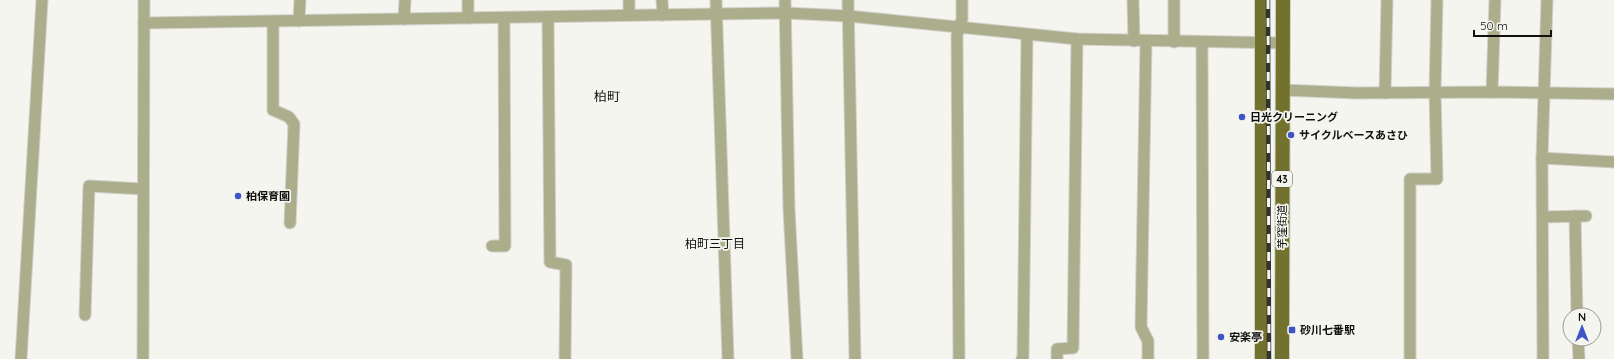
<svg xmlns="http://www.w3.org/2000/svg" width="1614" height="359" font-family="Quicksand,'Noto Sans JP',sans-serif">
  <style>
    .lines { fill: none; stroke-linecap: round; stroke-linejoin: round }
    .minor-casing { stroke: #d0d0ca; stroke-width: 13 }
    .major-casing { stroke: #d0d0ca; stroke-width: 16 }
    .minor { stroke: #acad8b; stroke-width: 11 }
    .major { stroke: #72722e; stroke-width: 14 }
    .rail-casing { stroke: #32322f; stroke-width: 4.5 }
    .rail { stroke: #f4f5ee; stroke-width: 3; stroke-dasharray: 9; stroke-linecap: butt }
    .poi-dot { fill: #3e53c6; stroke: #f4f5ee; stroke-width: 1.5 }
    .labels { text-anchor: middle; stroke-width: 3.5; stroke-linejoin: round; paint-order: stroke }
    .shield { fill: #f4f5ee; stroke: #545551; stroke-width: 1 }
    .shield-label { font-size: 10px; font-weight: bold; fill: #10100e }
    .poi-label { font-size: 11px; font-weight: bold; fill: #10100e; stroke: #f4f5ee; text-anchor: start }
    .street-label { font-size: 11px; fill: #10100e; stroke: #f4f5ee }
    .neighbourhood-label { font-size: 12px; fill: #10100e; stroke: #f4f5ee }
    .quarter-label { font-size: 13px; fill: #10100e; stroke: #f4f5ee }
  </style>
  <rect width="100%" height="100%" fill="#f4f5ee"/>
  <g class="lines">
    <defs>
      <g id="minor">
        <polyline points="662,0 663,15"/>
        <polyline points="716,0 728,359"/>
        <polyline points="785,0 789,209 797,359"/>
        <polyline points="848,0 855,359"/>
        <polyline points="1133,0 1134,41"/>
        <polyline points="629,15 629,0"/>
        <polyline points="548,17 550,262 566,265 565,359"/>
        <polyline points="468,18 468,0"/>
        <polyline points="404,19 405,0"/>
        <polyline points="299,21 300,0"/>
        <polyline points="273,22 273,110 289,117 294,124 290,223"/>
        <polyline points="144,23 785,13 848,16 1077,39 1283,43"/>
        <polyline points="1146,41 1141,327 1148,341 1148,359"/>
        <polyline points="1174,42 1174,0"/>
        <polyline points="1202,42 1203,359"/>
        <polyline points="1282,90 1357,93 1492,92 1614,94"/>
        <polyline points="1492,92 1495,0"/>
        <polyline points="1385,93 1387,0"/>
        <polyline points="1542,158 1614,162"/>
        <polyline points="1575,216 1577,315"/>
        <polyline points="1543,217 1586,216"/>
        <polyline points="492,246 505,246 504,18"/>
        <polyline points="85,315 89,186 143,189"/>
        <polyline points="1578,339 1579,359"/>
        <polyline points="21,359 42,0"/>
        <polyline points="143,359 144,0"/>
        <polyline points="959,359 957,35 962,19 962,0"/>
        <polyline points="1022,359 1023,357 1027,35"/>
        <polyline points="1057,359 1057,349 1073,348 1077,39"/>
        <polyline points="1410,359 1410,179 1437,179 1435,92 1437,0"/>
        <polyline points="1543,359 1542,158 1547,0"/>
      </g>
      <g id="major">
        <polyline points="1262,0 1262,359"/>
        <polyline points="1282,359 1283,0"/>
      </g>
    </defs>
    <use href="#minor" class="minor-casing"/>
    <use href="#major" class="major-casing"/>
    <use href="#minor" class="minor"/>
    <use href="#major" class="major"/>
    <defs>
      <polyline id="rail" points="1268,0 1269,359"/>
    </defs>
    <use href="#rail" class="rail-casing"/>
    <use href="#rail" class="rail"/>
  </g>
  <g class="poi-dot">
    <circle cx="1242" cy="117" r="4"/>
    <circle cx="1291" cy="135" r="4"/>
    <circle cx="238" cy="196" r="4"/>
    <rect x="1288" y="326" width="8" height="8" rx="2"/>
    <circle cx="1221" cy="337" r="4"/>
  </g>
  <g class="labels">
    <rect class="shield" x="1272" y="171" width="20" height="16" rx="3"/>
    <g class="shield-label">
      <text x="1282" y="183">43</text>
    </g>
    <g class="poi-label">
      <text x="1250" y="121">日光クリーニング</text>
      <text x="1299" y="139">サイクルベースあさひ</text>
      <text x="246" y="200">柏保育園</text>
      <text x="1300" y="334">砂川七番駅</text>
      <text x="1229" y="341">安楽亭</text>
    </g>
    <g class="street-label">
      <text transform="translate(1282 227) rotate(-90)" y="4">芋窪街道</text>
    </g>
    <g class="neighbourhood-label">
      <text x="715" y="248">柏町三丁目</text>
    </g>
    <g class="quarter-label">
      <text x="607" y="101">柏町</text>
    </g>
  </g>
  <g transform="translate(1582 327)"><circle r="19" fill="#f4f5ee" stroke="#999994"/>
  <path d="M0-3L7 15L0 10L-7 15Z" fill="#3e53c6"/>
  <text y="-6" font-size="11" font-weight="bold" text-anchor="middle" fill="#10100e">N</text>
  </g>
  <path d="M1474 30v6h77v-6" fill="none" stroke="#10100e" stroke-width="2"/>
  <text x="1480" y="30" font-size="12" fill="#10100e" stroke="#f4f5ee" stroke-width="3" paint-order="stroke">50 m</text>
</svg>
